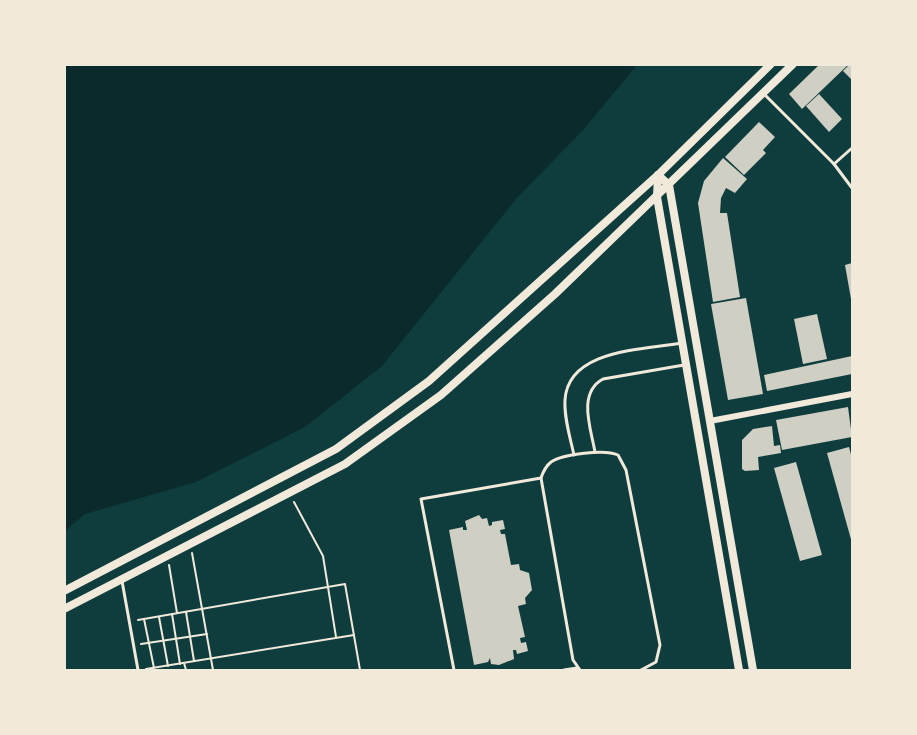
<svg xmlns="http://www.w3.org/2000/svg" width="917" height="735" font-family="'PT Sans Narrow',sans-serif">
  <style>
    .water { fill: #0a2a2b }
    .building { fill: #cfcfc3 }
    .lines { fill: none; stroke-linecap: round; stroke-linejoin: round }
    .path { stroke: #f1e9da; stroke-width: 2 }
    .service { stroke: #f1e9da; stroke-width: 3 }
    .minor { stroke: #f1e9da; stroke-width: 6 }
    .tertiary { stroke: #f1e9da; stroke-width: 8 }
    .secondary { stroke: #f1e9da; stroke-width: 8 }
  </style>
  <rect width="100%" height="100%" fill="#0f3d3e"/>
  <polygon class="water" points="65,64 637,64 637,65 584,129 516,199 382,366 305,427 196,482 85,514 65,531"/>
  <g class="building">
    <polygon points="820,64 849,64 802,109 789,94"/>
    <polygon points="850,64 852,64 852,80 843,71"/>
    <polygon points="819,94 842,119 829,132 806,106"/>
    <polygon points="759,122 775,137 763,150 766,153 744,175 725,157"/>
    <polygon points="723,158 747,179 735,193 726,188 721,198 720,213 727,213 740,297 713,302 698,203 704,181"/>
    <polygon points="852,263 852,299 851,299 845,265"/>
    <polygon points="746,298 763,394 728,400 711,304"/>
    <polygon points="817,314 827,359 803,364 794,319"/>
    <polygon points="852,356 852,374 767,391 764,375"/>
    <polygon points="848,407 852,437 782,450 776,420"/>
    <polygon points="772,426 774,446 780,445 781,453 758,457 759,470 745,471 742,469 742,440 753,429"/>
    <polygon points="849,447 852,458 852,543 827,453"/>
    <polygon points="796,462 822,555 800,561 774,468"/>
    <polygon points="479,515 482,519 487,518 489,526 492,525 492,522 503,520 505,529 500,530 501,534 505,534 511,565 519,564 520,570 529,573 532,590 525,598 526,604 518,606 525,637 520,638 521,643 526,642 528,651 517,654 516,650 513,650 514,659 499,665 491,664 490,658 488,662 474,665 449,530 463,527 463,530 467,530 465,521"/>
  </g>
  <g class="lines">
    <g class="path">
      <polyline points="294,502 323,556 336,637"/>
      <polyline points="192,553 213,670"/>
      <polyline points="169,565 177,613"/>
      <polyline points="186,612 194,661"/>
      <polyline points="172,614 180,664"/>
      <polyline points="159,617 168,666"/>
      <polyline points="144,619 154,668"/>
      <polyline points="138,620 345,584 360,670"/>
      <polyline points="141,644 207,634"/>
      <polyline points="184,663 186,670"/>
      <polyline points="146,669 354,635"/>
    </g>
    <g class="service">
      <polyline points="765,95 834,164 852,148"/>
      <polyline points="834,164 852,188"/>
      <path d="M595,452C591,429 577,393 603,379L684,365"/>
      <path d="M574,455C570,437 564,418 565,400C568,349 643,350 681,343"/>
      <polyline points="122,581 138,670"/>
      <polyline points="454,670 421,499 541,478"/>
      <polyline points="564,670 577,668"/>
      <path d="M580,670L573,660L541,478C543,472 546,466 551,462C563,454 605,449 618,455L626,470L660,645L656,662L641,670"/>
    </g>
    <polyline class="minor" points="710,421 852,394"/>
    <g class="tertiary">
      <polyline points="658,175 669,185 753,670"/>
      <polyline points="658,175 657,197 739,670"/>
    </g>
    <g class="secondary">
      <polyline points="64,591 336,449 429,381 658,175 771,64"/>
      <polyline points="64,609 345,464 441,395 555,294 793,64"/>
    </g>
  </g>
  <rect width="917" height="735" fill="none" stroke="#f1e9da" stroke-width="132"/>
</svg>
